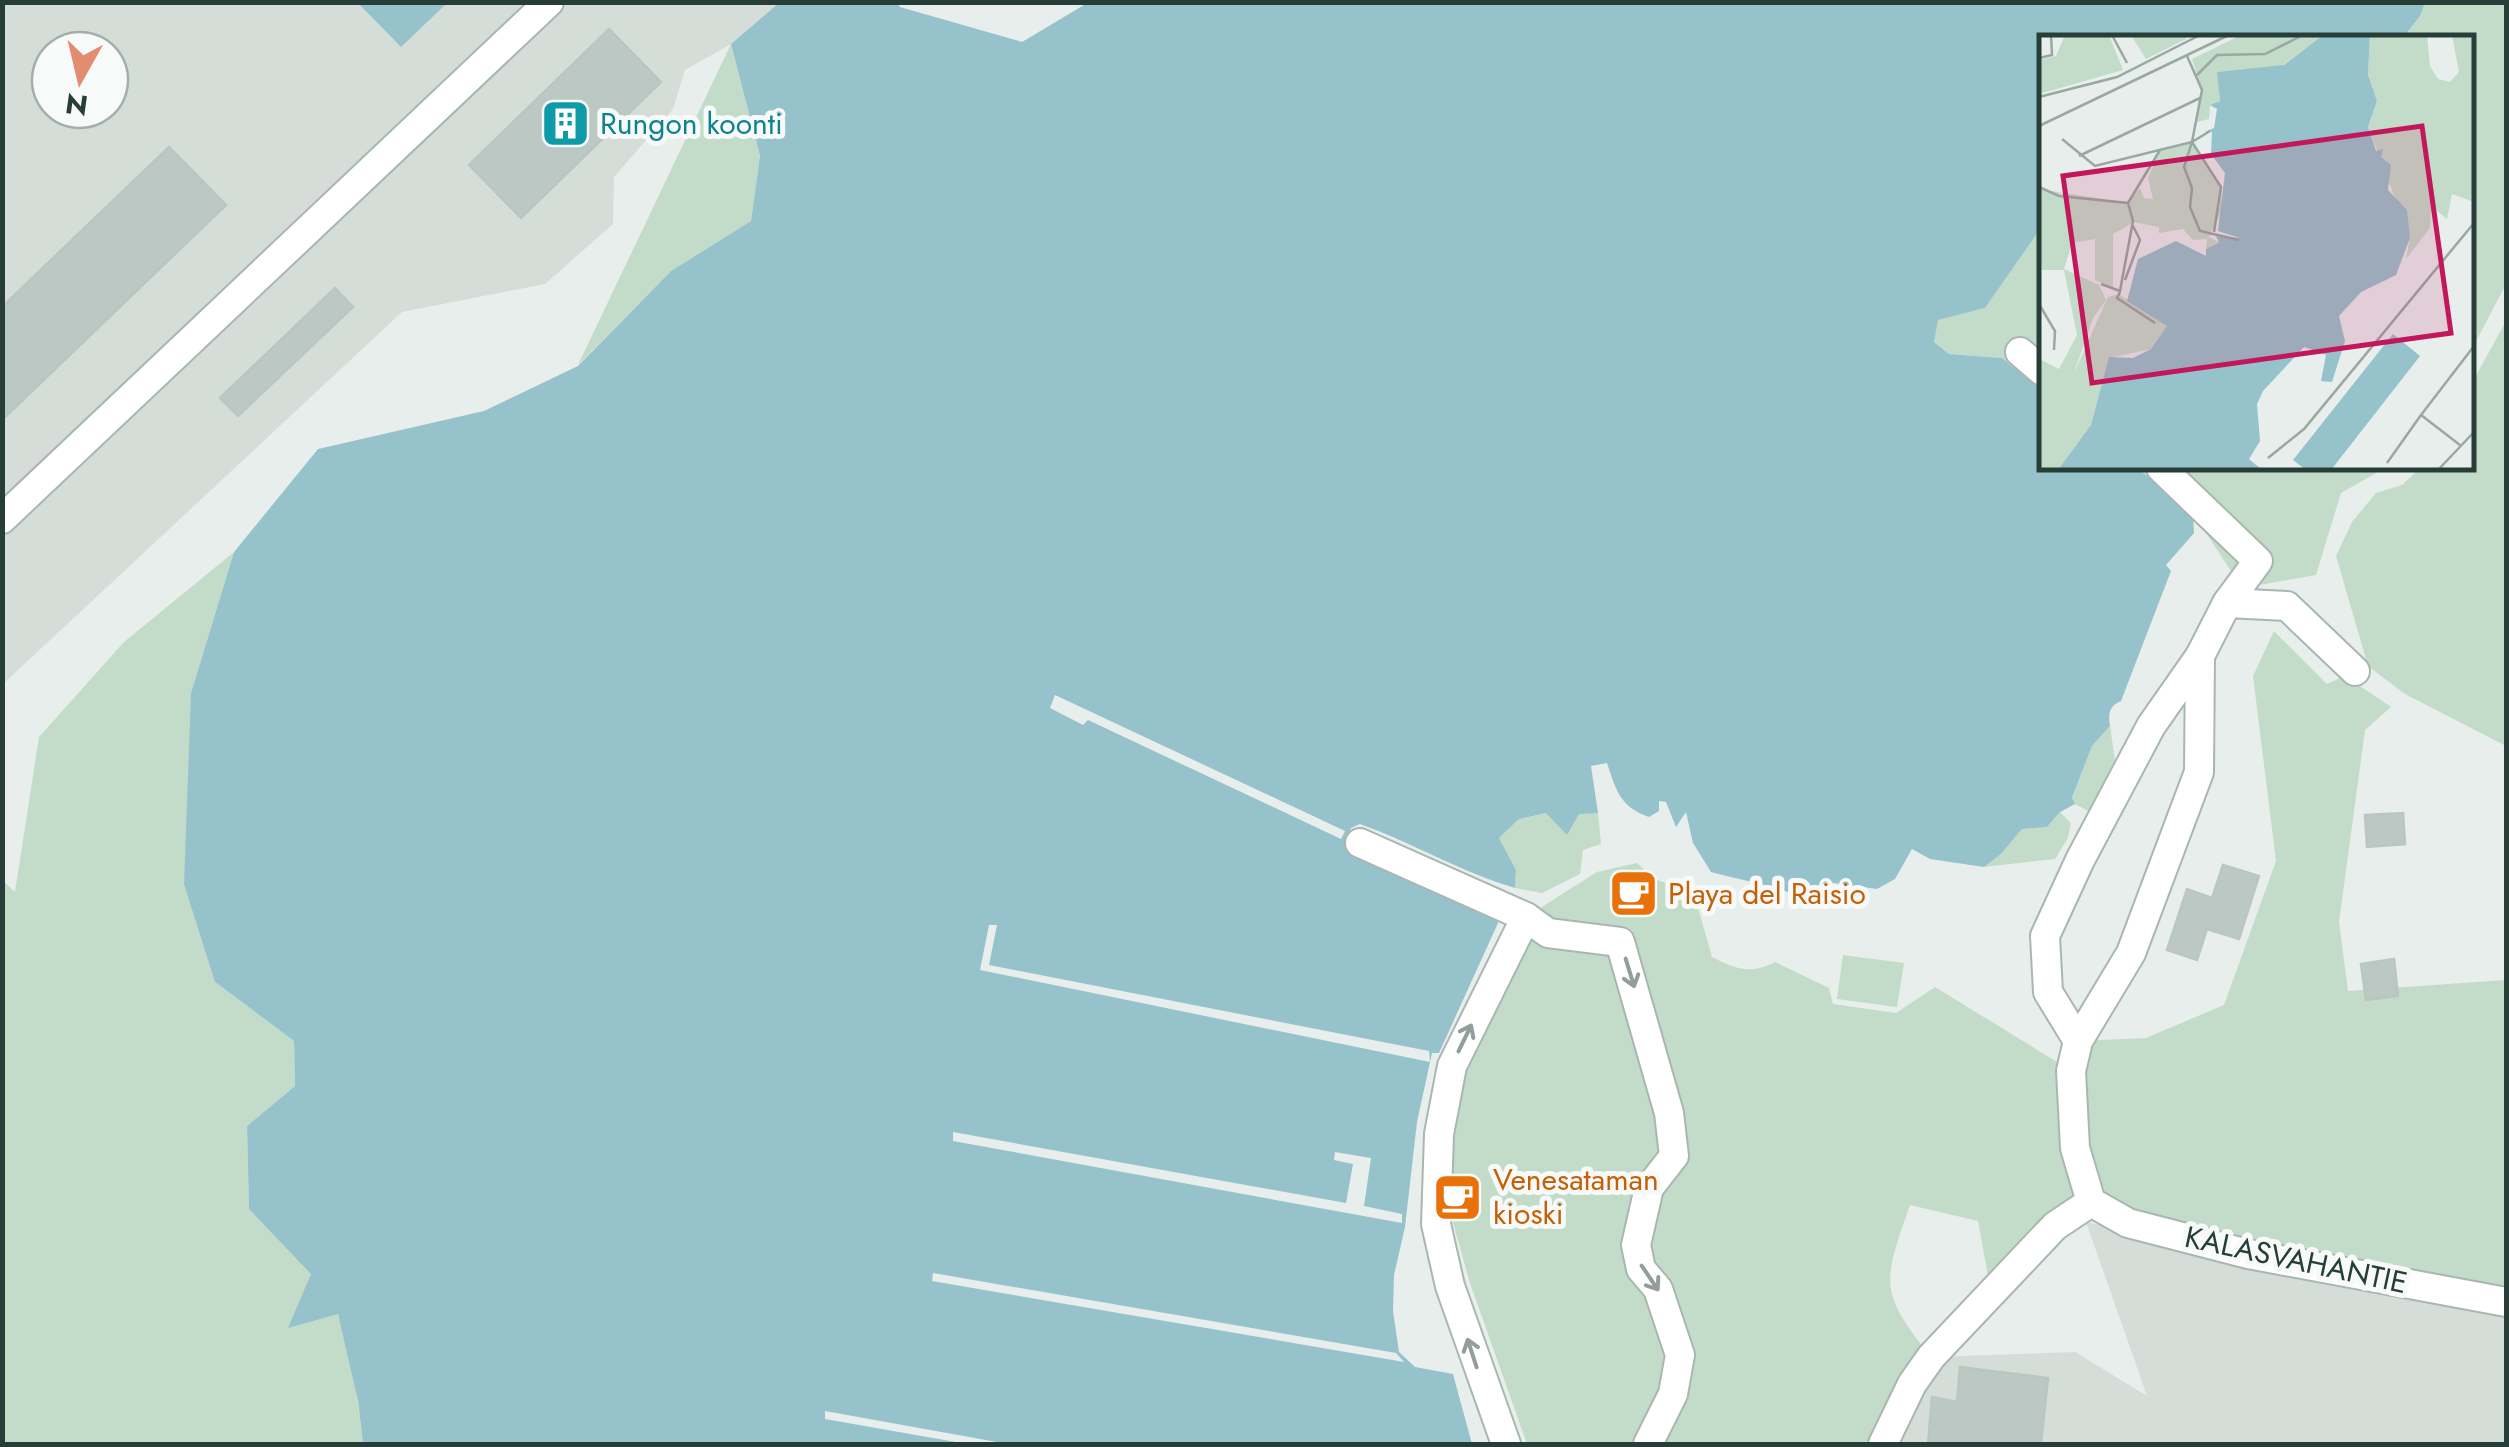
<svg xmlns="http://www.w3.org/2000/svg" width="2509" height="1447" font-family="Jost,sans-serif">
  <style>
    .built { fill: #d5ddd9; fill-rule: evenodd }
    .green { fill: #c3dcc9 }
    .water { fill: #96c3cb }
    .pier { fill: #e7eeeb }
    .building { fill: #bcc8c3; stroke: #bac7c1; stroke-width: 2.5 }
    .lines { fill: none; stroke-linecap: round; stroke-linejoin: round }
    .minor-casing { stroke: #aab6b2; stroke-width: 32 }
    .minor { stroke: #fff; stroke-width: 28 }
    .oneway { stroke: #939e9c }
    .labels { text-anchor: middle; stroke-width: 10; stroke-linejoin: round; paint-order: stroke }
    .culture-label { font-size: 30px; fill: #0d838f; stroke: #f7faf9; text-anchor: start }
    .food-label { font-size: 30px; fill: #c56008; stroke: #f7faf9; text-anchor: start }
    .street-label { font-size: 30px; fill: #273e38; stroke: #f7faf9 }
    .inset-road { fill: none; stroke: #9aa8a3; stroke-width: 2.5 }
    .view { fill: #c2185b; fill-opacity: 0.15; stroke: #c2185b; stroke-width: 5 }
    .inset-edge { fill: none; stroke: #273e38; stroke-width: 5 }
  </style>
  <rect width="100%" height="100%" fill="#e7eeeb"/>
  <g class="built">
    <path d="M3,3H779L731,44L685,70L673,109L614,177L613,224L545,284L402,312L3,684ZM50,50H110V110H50Z"/>
    <polygon points="2086,1222 2502,1314 2506,1317 2506,1444 1883,1444 1931,1357 2075,1352 2147,1396"/>
  </g>
  <g class="green">
    <polygon points="2425,3 2506,3 2506,284 2472,349 2472,38 2404,38 2420,16"/>
    <polygon points="731,44 760,156 751,221 671,271 578,365"/>
    <polygon points="2041,228 2041,390 2002,358 1949,354 1934,342 1937,320 1985,308"/>
    <polygon points="2506,321 2506,746 2405,694 2368,666 2336,556 2352,522 2376,493 2402,485 2420,468 2472,468 2472,383"/>
    <polygon points="2137,468 2385,468 2341,493 2316,575 2242,588 2193,513"/>
    <path d="M234,552L191,693L215,982L294,1041L295,1086L247,1126L249,1209C277,1238 324,1277 338,1315C353,1355 358,1403 363,1444H3L2,880L15,892L39,737L124,642Z"/>
    <path d="M2274,631L2327,684L2345,676L2391,707L2365,730L2339,922L2348,991L2506,980V1287C2367,1259 2228,1239 2091,1202L1991,1292L1978,1221L1910,1205C1883,1283 1878,1291 1931,1357L1883,1444H1527L1470,1283L1452,1219L1436,1224L1439,1134L1526,917L1597,872L1637,863L1654,879L1679,887L1697,904L1712,957C1735,969 1751,975 1775,962L1829,988L1833,1004L1896,1013L1935,987L2070,1070L2078,1041L2146,1038L2224,1005L2276,861L2253,676Z"/>
    <polygon points="2110,726 2115,761 2090,812 2075,804 2072,799 2092,746"/>
    <polygon points="2060,812 2071,823 2068,838 2055,859 1984,867 2001,854 2022,829 2047,827"/>
    <polygon points="1547,813 1598,813 1601,844 1583,850 1580,874 1542,893 1515,888 1516,870 1499,838 1519,819"/>
    <polygon points="1843,955 1904,963 1897,1007 1837,999"/>
  </g>
  <g class="water">
    <path d="M1089,2L2425,3L2420,16L2404,37L2042,38L2041,228L1985,308L1938,320L1934,342L1949,354L2002,358L2041,390L2042,468H2137L2193,513L2194,533L2166,565L2171,571L2121,701C2109,706 2108,714 2110,726L2092,746L2072,798L2075,804L2060,812L2047,827L2022,829L2001,854L1984,867L1930,859L1912,849L1895,879L1877,889L1827,882L1796,895C1768,884 1740,880 1711,872L1693,843L1686,812L1676,827L1666,802L1659,801V811L1649,817C1620,807 1616,790 1607,763L1591,766L1598,813L1579,814L1567,835L1546,813L1519,819L1499,838L1516,870L1515,888C1461,872 1413,843 1360,824L1351,828L1347,838L1496,918L1498,923L1439,1053H1432L1417,1122L1405,1227L1394,1275L1393,1311L1399,1352L1415,1367L1453,1374L1472,1444H363L358,1401L338,1314L288,1328L311,1274L249,1209L247,1126L295,1086L294,1041L215,982L184,884L191,693L234,552L318,449L484,411L578,366L671,271L751,221L760,156L731,44L779,3H897L900,7L1022,42Z"/>
    <polygon points="358,3 447,3 401,47"/>
  </g>
  <g class="pier">
    <polygon points="1055,695 1345,831 1341,839 1088,720 1083,725 1050,708"/>
    <polygon points="989,925 997,925 989,965 1429,1051 1430,1062 980,970"/>
    <polygon points="953,1132 1346,1203 1353,1164 1334,1160 1335,1152 1371,1158 1364,1206 1402,1214 1402,1223 953,1141"/>
    <polygon points="933,1273 1396,1353 1404,1362 932,1281"/>
    <polygon points="825,1411 1008,1444 967,1444 825,1419"/>
  </g>
  <g class="building">
    <polygon points="609,29 661,82 521,218 469,165"/>
    <polygon points="169,147 226,205 2,420 2,307"/>
    <polygon points="335,288 353,307 238,416 220,398"/>
    <polygon points="2403,813 2405,844 2367,847 2365,815"/>
    <polygon points="2223,865 2259,876 2239,939 2207,929 2197,960 2167,950 2187,889 2212,898"/>
    <polygon points="2394,959 2398,996 2366,1000 2361,964"/>
    <polygon points="1960,1367 2048,1378 2041,1444 1928,1444 1932,1397 1957,1402"/>
  </g>
  <g class="lines">
    <defs>
      <g id="minor">
        <polyline points="2020,352 2042,371"/>
        <polyline points="2161,468 2258,561 2227,603"/>
        <polyline points="2,519 549,2"/>
        <polyline points="2355,671 2287,606 2227,603 2200,656 2199,772 2131,953 2078,1041 2071,1071 2075,1148 2091,1202 2128,1223 2248,1254 2506,1302"/>
        <polyline points="1360,843 1526,917 1548,933 1620,942 1669,1113 1674,1156 1649,1188 1636,1245 1641,1269 1658,1289 1680,1355 1673,1394 1648,1444"/>
        <polyline points="2078,1041 2048,992 2045,936 2080,860 2151,726 2200,656"/>
        <polyline points="1506,1444 1450,1286 1436,1224 1439,1134 1452,1066 1526,917"/>
        <polyline points="1883,1444 1912,1384 1931,1357 2055,1226 2091,1202"/>
      </g>
    </defs>
    <use href="#minor" class="minor-casing"/>
    <use href="#minor" class="minor"/>
  </g>
  <defs><path id="oneway-shaft" d="M-6 0H5M1.5-3L5.5 0L1.5 3" fill="none" stroke-width="1.6" stroke-linecap="round" stroke-linejoin="round" transform="scale(2.5)"/></defs>
  <g class="oneway">
    <use href="#oneway-shaft" transform="translate(1630 973) rotate(73)"/>
    <use href="#oneway-shaft" transform="translate(1465 1038) rotate(-64)"/>
    <use href="#oneway-shaft" transform="translate(1650 1278) rotate(56)"/>
    <use href="#oneway-shaft" transform="translate(1472 1353) rotate(-108)"/>
  </g>
  <defs>
    <symbol id="building-square" viewBox="-11 -11 22 22"><rect x="-9" y="-9" width="18" height="18" rx="4" fill="#0f9aa8" stroke="#f7faf9"/><path d="M-4-6H4V6H1V3H-1V6H-4ZM-2.5-4.3h1.7v1.8h-1.7ZM.8-4.3h1.7v1.8H.8ZM-2.5-1h1.7V.8h-1.7ZM.8-1h1.7V.8H.8Z" fill="#fff"/></symbol>
    <symbol id="cafe-square" viewBox="-11 -11 22 22"><rect x="-9" y="-9" width="18" height="18" rx="4" fill="#e8710a" stroke="#f7faf9"/><path d="M-5.5-4.5H6V0H3Q3 3.5 0 3.5H-2.5Q-5.5 3.5-5.5 0ZM3-3.2v2h1.7v-2ZM-6 4.5H4V6H-6Z" fill="#fff"/></symbol>
  </defs>
  <g fill-rule="evenodd">
    <use href="#building-square" x="538" y="96" width="55" height="55"/>
    <use href="#cafe-square" x="1606" y="866" width="55" height="55"/>
    <use href="#cafe-square" x="1430" y="1170" width="55" height="55"/>
  </g>
  <g class="labels">
    <g class="culture-label">
      <text x="600" y="134">Rungon koonti</text>
    </g>
    <g class="food-label">
      <text x="1668" y="904">Playa del Raisio</text>
      <text x="1493" y="1190">Venesataman<tspan x="1493" dy="34">kioski</tspan></text>
    </g>
    <g class="street-label">
      <text transform="translate(2296 1260) rotate(12)" y="10">KALASVAHANTIE</text>
    </g>
  </g>
  <g transform="translate(2039 35)">
    <rect width="435" height="435" fill="#e7eeeb"/>
    <path d="M26,0H70L84,35L0,59V25L17,21ZM92,0H146L147,4L107,24ZM202,0H284L243,31L179,37L181,66L171,71L170,84L158,87L163,55L153,24ZM331,0H388L391,31L399,44L411,47L420,37L413,0H435V167L413,159L408,184L392,171L391,193L367,224L371,202L329,92L338,66L329,38ZM153,107L182,152L183,175L170,202L181,208L167,214L168,204L154,205L144,194L120,198V192L95,187L74,199V253L56,245V204L33,208L25,234L60,250L67,265L54,283L35,338L69,262L80,259L128,291L112,314L70,323L52,390L33,421L19,435H0V324L20,334L38,300L25,235H0V154L89,168L101,153L105,163L114,164L109,143L121,115Z" fill="#c3dcc9"/>
    <path d="M284,0H331L329,39L338,66L329,92L337,116L344,114L342,122L352,130L349,155L368,175L371,203L357,240L322,257L300,281L306,306L293,347L282,346L287,320L265,312L224,356L218,369L221,406L210,424L223,435H19L52,390L70,322L94,323L112,314L128,291L88,266L99,224L137,206L167,221V214L180,208L177,201L201,203L179,196L186,138L172,119L173,97H166L175,93L178,74L171,70L181,66L178,37L245,30ZM354,299L381,321L292,435H267L254,425Z" fill="#96c3cb"/>
    <path class="inset-road" d="M73,0L88,28M0,23L13,20L12,0M158,40L178,20L226,19L264,0M0,62L78,42L161,0M0,91L190,0M171,96L153,107L145,132L153,153L151,172L161,196L200,205M23,104L56,131L153,107L163,55L148,21M153,107L182,152L175,197M40,121L161,63M0,152L20,161L89,168L94,186L81,256L62,249M89,168L121,115M86,245L101,205L94,191M81,257L78,263L116,288M0,269L16,296L15,315M421,410L382,380L435,311M229,423L265,394L435,188M348,428L382,380M399,435L435,397"/>
    <path class="view" d="M383,91L412,298L53,348L24,141Z"/>
    <rect width="435" height="435" class="inset-edge"/>
  </g>
  <rect width="2509" height="1447" fill="none" stroke="#273e38" stroke-width="10"/>
  <g transform="translate(80 80) rotate(188)"><circle r="48" fill="#f7faf9" stroke="#a4afac" stroke-width="2.5"/>
  <path d="M0-8L18 38L0 25L-18 38Z" fill="#e28c70"/>
  <text y="-15" font-size="28" font-weight="bold" text-anchor="middle" fill="#273e38">N</text>
  </g>
</svg>
